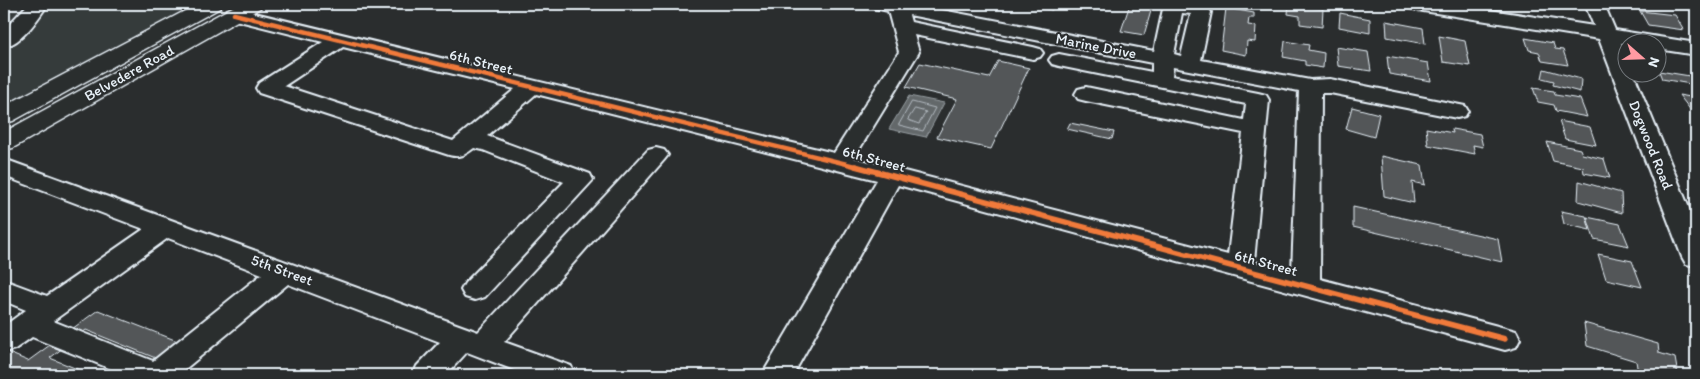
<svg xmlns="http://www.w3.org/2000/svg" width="1700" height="379" font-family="Itim,sans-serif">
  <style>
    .built { fill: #363a3b }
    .water { fill: #63686b; stroke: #989fa3 }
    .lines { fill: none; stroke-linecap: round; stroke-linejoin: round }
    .shore { stroke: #b3bac0; stroke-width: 1 }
    .building { fill: #535759; stroke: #e8f1f8 }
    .minor-casing { stroke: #e8f1f8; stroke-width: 4 }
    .major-casing { stroke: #e8f1f8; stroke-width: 3 }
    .minor { fill: #2a2d2e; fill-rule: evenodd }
    .major { fill: #2a2d2e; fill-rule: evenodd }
    .cycleway-far1-casing { stroke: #2a2d2e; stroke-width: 7 }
    .cycleway-casing { stroke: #2a2d2e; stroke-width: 9 }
    .cycleway-far1 { stroke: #f17a3a; stroke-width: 4.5 }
    .cycleway { stroke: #f17a3a; stroke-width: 5.5 }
    .labels { text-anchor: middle; stroke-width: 4; stroke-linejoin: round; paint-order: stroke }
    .street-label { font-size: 15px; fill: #e8f1f8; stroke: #2a2d2e }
  </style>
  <rect width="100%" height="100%" fill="#2a2d2e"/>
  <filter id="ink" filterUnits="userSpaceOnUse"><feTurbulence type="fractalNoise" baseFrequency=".02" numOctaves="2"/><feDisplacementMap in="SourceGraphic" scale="10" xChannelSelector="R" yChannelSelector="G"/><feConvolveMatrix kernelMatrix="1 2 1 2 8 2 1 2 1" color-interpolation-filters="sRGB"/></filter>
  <g filter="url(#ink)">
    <polygon class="built" points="4,4 198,4 4,106"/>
    <polygon class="water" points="909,96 944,103 926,137 889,129"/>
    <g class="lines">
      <g class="shore">
        <polygon points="912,102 935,108 923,131 899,125"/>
        <polygon points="915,109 926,112 919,124 908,120"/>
      </g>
    </g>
    <g class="building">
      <polygon points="1019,4 1055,4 1052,10"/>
      <polygon points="1130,4 1153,4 1144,35 1121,31"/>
      <polygon points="1289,4 1323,9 1322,27 1300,24 1300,16 1288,14"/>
      <polygon points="1226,8 1254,13 1254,18 1249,18 1248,25 1256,26 1255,42 1247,41 1246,55 1221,50"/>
      <polygon points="1640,11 1675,15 1684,30 1648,25"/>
      <polygon points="1340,13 1370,19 1370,33 1339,27"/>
      <polygon points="1386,21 1423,28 1425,44 1387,37"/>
      <polygon points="1439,36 1465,41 1470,66 1443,62"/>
      <polygon points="1525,38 1553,43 1555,49 1563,50 1568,65 1542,61 1539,52 1529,50"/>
      <polygon points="1285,41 1309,45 1308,50 1324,53 1323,68 1305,65 1305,61 1283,57"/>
      <polygon points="1336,47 1368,52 1371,71 1338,66"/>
      <polygon points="1387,56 1428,63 1431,81 1389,74"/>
      <polygon points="998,61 1029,68 991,149 937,137 957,99 906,87 920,63 989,78"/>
      <polygon points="1544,69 1581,79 1580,92 1553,85 1554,81 1542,78"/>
      <polygon points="1659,71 1696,77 1696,85 1662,79"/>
      <polygon points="1533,88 1554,91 1555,95 1580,99 1587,117 1556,111 1554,105 1538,102"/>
      <polygon points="1679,95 1696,98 1696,113 1692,112"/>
      <polygon points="1352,107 1379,114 1374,137 1346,129"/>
      <polygon points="1559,121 1590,127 1596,145 1565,139"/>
      <polygon points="1070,123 1114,132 1112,139 1067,129"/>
      <polygon points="1426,128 1453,133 1452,129 1480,134 1483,147 1473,145 1475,154 1428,145"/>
      <polygon points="1547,142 1580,149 1582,154 1604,159 1610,178 1584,173 1583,167 1553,161"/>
      <polygon points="1381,156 1422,165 1425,185 1412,182 1414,203 1384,196"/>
      <polygon points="1579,181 1621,193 1622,213 1578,201"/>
      <polygon points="1353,207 1498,239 1502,262 1353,227"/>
      <polygon points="1561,211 1586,216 1590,230 1564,224"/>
      <polygon points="1587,217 1620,224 1629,246 1594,239"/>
      <polygon points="1598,254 1632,261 1642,287 1606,279"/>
      <polygon points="98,310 180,342 158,359 86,330 50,358 92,375 4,375 4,351 28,361"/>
      <polygon points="1584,323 1658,344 1659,353 1675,358 1678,375 1644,375 1638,373 1636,361 1587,346"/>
    </g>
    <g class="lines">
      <defs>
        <g id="minor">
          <path d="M28,4H48C38,19 22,43 4,47V30Z"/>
          <path d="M873,4H911L1154,51L1163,9L1166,5C1178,1 1203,0 1211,12L1201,60L1310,80L1330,79L1465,106L1468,111L1465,116L1457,118L1330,93H1321L1320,279L1505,328L1516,331L1520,339L1516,347L1505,350L898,185L793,375H762L877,180L536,94L487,136L590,174L593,180L485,297L475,300L465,297L461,290L465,283L564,182L483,150L474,148C465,155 460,158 449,155L259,93L256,88L259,83L323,42L227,18L224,14L227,10L234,8L834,153L899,52L888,11L875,8ZM1182,13L1191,14L1181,56L1174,54ZM909,15L1152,63V72L1059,54L1052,56L1049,60L1052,64L1059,66L1246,104L1244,120L1086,87L1078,89L1075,94L1078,99L1086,101L1243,133L1228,255L854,158L919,52L914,35L1033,59L1040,57L1043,53L1040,49L1033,47L911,22ZM343,47L515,89L453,141L284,86ZM1173,67L1299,91L1292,272L1254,262L1269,100L1266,95L1258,93L1172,76Z"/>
          <polygon points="1408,4 1452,4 1594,26 1585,4 1604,4 1615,30 1696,43 1696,55 1658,49 1658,42 1621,43 1628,59 1628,72 1633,72 1696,225 1696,266 1686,264 1682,257 1599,39 1417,10 1410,8"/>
          <path d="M656,148L664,150L668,155L664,160L504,342L571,366L575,375H527L467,352L446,375H413L417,366L440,342L288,284L178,375H126L32,337L15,349L4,352V326L26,310L4,301V280L47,296L144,229L4,176V159L478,332L648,150ZM168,238L262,274L153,361L53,321Z"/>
        </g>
        <g id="major">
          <polygon points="198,4 224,4 220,8 13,121 4,123 4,106"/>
          <polygon points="238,4 264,4 260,8 13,148 4,150 4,132"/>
        </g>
      </defs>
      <use href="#minor" class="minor-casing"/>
      <use href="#major" class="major-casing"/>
      <use href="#minor" class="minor"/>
      <use href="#major" class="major"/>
      <defs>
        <polyline id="cycleway-far1" points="234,14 859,167"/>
        <polyline id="cycleway" points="855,166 1505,339"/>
      </defs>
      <use href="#cycleway-far1" class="cycleway-far1-casing"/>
      <use href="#cycleway" class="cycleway-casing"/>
      <use href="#cycleway-far1" class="cycleway-far1"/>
      <use href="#cycleway" class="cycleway"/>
    </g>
  </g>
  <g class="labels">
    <g class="street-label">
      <text transform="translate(1096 46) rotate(11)" y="5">Marine Drive</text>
      <text transform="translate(481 62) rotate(14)" y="5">6th Street</text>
      <text transform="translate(129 73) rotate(-29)" y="5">Belvedere Road</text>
      <text transform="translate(1651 145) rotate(68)" y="5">Dogwood Road</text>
      <text transform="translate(874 159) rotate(15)" y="5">6th Street</text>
      <text transform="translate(1266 263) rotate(15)" y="5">6th Street</text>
      <text transform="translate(282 270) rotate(20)" y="5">5th Street</text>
    </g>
  </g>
  <rect width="1700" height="379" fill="none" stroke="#2a2d2e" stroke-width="20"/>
  <rect x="10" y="10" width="1680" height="359" fill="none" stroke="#e8f1f8" stroke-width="2" filter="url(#ink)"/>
  <g transform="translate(1642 58) rotate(110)"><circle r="24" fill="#2a2d2e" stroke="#767b7f"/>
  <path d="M0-4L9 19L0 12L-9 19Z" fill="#ff9aa2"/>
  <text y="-8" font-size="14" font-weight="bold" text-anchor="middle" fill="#e8f1f8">N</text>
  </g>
</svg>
